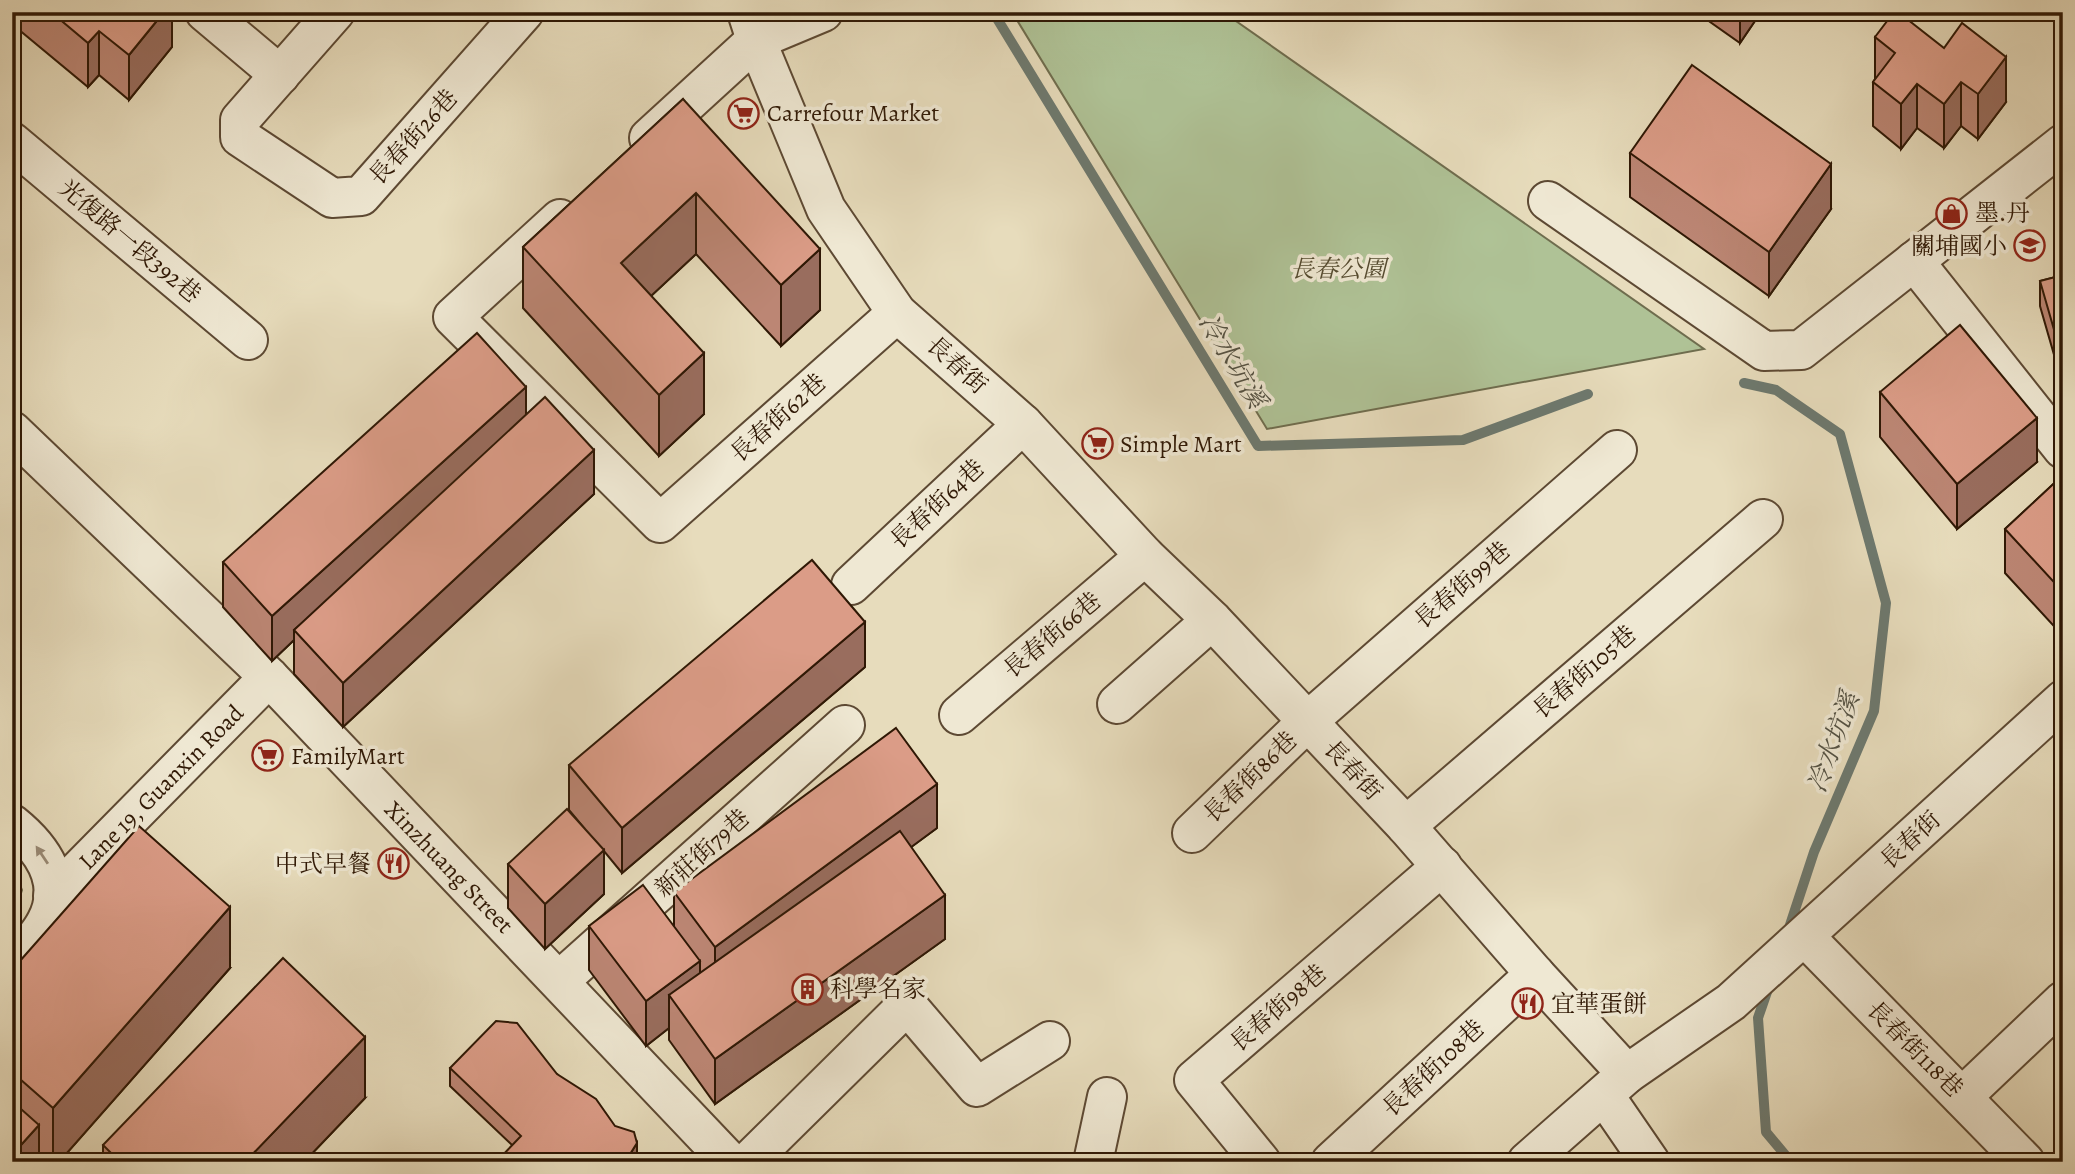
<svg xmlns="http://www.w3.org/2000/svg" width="2075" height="1174" font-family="Alegreya,'Noto Serif TC',serif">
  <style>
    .green { fill: #afc296; stroke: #6f6d4e; stroke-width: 2 }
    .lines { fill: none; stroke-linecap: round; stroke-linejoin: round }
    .stream { stroke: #6d796f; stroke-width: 10 }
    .minor-casing { stroke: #5d4933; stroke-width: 42 }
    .minor { stroke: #efe8d3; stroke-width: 38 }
    .wall { fill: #bc8674; stroke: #2f1805; stroke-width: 2 }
    .shaded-wall { fill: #996d5e; stroke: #2f1805; stroke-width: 2 }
    .building { fill: #db9c87; stroke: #2f1805; stroke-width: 2 }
    .oneway { fill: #998a76 }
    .labels { text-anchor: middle; stroke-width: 7; stroke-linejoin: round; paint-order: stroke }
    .poi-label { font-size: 24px; fill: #2f1805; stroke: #efe8d3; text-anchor: start }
    .street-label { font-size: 24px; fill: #2f1805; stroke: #efe8d3 }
    .park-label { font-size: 24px; font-style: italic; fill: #554b30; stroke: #efe8d3 }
    .water-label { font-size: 26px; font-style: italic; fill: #535143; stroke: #efe8d3 }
  </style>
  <rect width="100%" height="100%" fill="#e7dcbc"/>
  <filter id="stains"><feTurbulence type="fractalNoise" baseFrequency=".00286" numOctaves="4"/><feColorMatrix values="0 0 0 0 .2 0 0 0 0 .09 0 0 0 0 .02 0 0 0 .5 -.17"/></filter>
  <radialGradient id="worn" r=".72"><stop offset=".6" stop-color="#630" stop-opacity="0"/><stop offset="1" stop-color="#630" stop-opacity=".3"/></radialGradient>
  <g class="green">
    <polygon points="1012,12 1223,12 1704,349 1267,429"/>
    <polygon points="12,866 22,890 12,921"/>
  </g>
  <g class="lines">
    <g class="stream">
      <polyline points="993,12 1258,446 1463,440 1588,394"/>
      <polyline points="1744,383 1776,390 1840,434 1886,603 1874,711 1814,852 1787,934"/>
      <polyline points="1769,986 1758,1018 1766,1132 1791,1162"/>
    </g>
    <defs>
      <g id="minor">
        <polyline points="205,12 280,75"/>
        <polyline points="335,12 240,120 240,137 332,198 361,196 524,12"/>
        <polyline points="747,12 756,40 826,209 897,313 1023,424 1145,556 1212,620 1406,826 1535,974 1627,1074 1731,1002 2063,700"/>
        <polyline points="649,138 756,40 823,12"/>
        <polyline points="12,142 248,340"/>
        <polyline points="1548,201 1764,351 1801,350 2063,144"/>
        <polyline points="560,219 453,317 660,523 897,313"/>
        <polyline points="1914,261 2063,449"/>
        <polyline points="12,431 269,677 730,1162"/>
        <polyline points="851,585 1023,424"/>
        <polyline points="1117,704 1212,620"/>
        <polyline points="959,715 1145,556"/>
        <path d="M12,824C42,848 67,883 46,922C38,938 23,952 12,965"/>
        <polyline points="1406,826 1763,519"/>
        <polyline points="1192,833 1308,721 1617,450"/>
        <polyline points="53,896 269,677"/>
        <polyline points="1805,937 2025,1162"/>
        <polyline points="559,981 845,725"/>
        <polyline points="1604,1095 1650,1162"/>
        <polyline points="1962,1097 2063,1001"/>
        <polyline points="748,1162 907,1005 977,1087 1050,1041"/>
        <polyline points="1093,1162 1107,1097"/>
        <polyline points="1261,1162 1194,1080 1442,866"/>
        <polyline points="1331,1162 1535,974"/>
        <polyline points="1527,1162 1627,1074"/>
      </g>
    </defs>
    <use href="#minor" class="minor-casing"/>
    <use href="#minor" class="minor"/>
  </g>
  <g class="wall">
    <polygon points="12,12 172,12 172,47 129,100 99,75 88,87 12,24"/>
    <polygon points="1696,12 1761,12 1740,43"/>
    <polygon points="1875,37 2006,102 1978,139 1961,126 1944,148 1917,128 1901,149 1873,126 1873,82 1875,79"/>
    <polygon points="683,99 820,310 781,346 696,254 651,296 704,414 659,456 523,308 523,247"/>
    <polygon points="1630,153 1831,209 1769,296 1630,197"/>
    <polygon points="2063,275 2063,375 2057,365 2040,306 2040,281"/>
    <polygon points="1880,392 2037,462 1957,529 1880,437"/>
    <polygon points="526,414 594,494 343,727 294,674 294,640 272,661 223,607 223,562"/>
    <polygon points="2063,475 2063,636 2005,573 2005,529"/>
    <polygon points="865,667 622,873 604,851 604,894 545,949 508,908 508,864 584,828 569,810 569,765"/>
    <polygon points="937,828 911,847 945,939 715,1104 669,1040 669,1028 646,1046 589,970 589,926 674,927 674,892"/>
    <polygon points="230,968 59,1162 45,1162 39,1156 39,1162 12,1162 12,970"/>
    <polygon points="450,1068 557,1074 637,1161 512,1145 450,1086"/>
    <polygon points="365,1098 304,1162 103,1162 103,1145"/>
  </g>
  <g class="shaded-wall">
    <polygon points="164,12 172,12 172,47 129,100 129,55"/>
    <polygon points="1740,12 1761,12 1740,43"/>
    <polygon points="99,31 99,75 88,87 88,43"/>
    <polygon points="2006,57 2006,102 1978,139 1978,94"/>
    <polygon points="1961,82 1961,126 1944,148 1944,104"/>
    <polygon points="1917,84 1917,128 1901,149 1901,104"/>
    <polygon points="1831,164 1831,209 1769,296 1769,252"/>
    <polygon points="696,193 696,254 621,324 621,263"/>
    <polygon points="820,249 820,310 781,346 781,285"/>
    <polygon points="704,353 704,414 659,456 659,395"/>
    <polygon points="526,387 526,431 294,630 294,640 272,661 272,616"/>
    <polygon points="2037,418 2037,462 1957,529 1957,484"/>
    <polygon points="594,450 594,494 343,727 343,683"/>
    <polygon points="865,622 865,667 622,873 622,828"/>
    <polygon points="937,784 937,828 715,992 715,947"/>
    <polygon points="604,850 604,894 545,949 545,904"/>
    <polygon points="945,895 945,939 715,1104 715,1059"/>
    <polygon points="230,907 230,968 59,1162 53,1162 53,1108"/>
    <polygon points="700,961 700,1005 669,995 669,1028 646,1046 646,1001"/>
    <polygon points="365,1037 365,1098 304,1162 245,1162"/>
    <polygon points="39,1125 39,1162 12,1162 12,1155"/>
    <polygon points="637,1143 637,1162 625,1162"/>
  </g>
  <g class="building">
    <polygon points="51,12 164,12 129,55 99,31 88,43"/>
    <polygon points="1894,12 1898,12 1944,48 1962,23 2006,57 1978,94 1961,82 1944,104 1917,84 1901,104 1873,82 1895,53 1875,37"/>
    <polygon points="1692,65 1831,164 1769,252 1630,153"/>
    <polygon points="683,99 820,249 781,285 696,193 621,263 704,353 659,395 523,247"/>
    <polygon points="2063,275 2063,349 2057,340 2040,281"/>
    <polygon points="1960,325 2037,418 1957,484 1880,392"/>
    <polygon points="477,333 526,387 272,616 223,562"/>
    <polygon points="545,397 594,450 343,683 294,630"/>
    <polygon points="2063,475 2063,592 2005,529"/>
    <polygon points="812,560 865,622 622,828 569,765"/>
    <polygon points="896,728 937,784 715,947 674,892"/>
    <polygon points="567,809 604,850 545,904 508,864"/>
    <polygon points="139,826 230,907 53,1108 12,1072 12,970"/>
    <polygon points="900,831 945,895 715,1059 669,995"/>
    <polygon points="643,885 700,961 646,1001 589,926"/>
    <polygon points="283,958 365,1037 245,1162 120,1162 103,1145"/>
    <polygon points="496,1021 517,1023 557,1074 596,1099 615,1126 634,1132 637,1143 625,1162 496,1162 521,1136 450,1068"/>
    <polygon points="12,1101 39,1125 12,1155"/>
  </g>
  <defs><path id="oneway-solid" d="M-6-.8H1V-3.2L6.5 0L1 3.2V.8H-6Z" transform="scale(1.75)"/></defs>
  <use class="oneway" href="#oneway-solid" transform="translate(42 855) rotate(-124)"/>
  <defs>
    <symbol id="supermarket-ring" viewBox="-11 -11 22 22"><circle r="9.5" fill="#efe8d3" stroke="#8f2418" stroke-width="1.5"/><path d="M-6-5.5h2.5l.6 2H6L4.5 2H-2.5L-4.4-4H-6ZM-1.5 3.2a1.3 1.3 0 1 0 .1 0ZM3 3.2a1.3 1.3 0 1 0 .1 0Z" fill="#8f2418"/></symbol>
    <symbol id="shop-ring" viewBox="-11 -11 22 22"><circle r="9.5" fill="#efe8d3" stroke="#8f2418" stroke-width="1.5"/><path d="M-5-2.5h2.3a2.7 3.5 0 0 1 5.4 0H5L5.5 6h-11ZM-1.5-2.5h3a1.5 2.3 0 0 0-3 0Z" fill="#8f2418"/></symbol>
    <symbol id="school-ring" viewBox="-11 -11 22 22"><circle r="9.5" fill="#efe8d3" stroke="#8f2418" stroke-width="1.5"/><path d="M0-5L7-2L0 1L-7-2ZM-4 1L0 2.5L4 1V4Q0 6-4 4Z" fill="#8f2418"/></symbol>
    <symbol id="restaurant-ring" viewBox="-11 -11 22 22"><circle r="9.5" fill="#efe8d3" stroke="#8f2418" stroke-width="1.5"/><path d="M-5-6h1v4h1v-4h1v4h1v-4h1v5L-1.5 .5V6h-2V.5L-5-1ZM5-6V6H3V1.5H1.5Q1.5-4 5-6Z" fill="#8f2418"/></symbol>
    <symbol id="building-ring" viewBox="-11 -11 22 22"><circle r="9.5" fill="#efe8d3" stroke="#8f2418" stroke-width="1.5"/><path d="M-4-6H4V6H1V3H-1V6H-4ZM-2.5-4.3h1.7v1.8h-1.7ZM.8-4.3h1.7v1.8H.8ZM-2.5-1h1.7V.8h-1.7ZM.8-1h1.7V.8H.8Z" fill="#8f2418"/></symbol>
  </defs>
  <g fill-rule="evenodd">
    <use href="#supermarket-ring" x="726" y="96" width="35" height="35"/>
    <use href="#shop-ring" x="1934" y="196" width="35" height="35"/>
    <use href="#school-ring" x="2012" y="228" width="35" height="35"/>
    <use href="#supermarket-ring" x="1080" y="426" width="35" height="35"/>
    <use href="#supermarket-ring" x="250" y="738" width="35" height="35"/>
    <use href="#restaurant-ring" x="376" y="846" width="35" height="35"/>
    <use href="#building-ring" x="790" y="972" width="35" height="35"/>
    <use href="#restaurant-ring" x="1510" y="986" width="35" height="35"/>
  </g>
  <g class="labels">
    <g class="poi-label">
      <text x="767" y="121">Carrefour Market</text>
      <text x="1975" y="221">墨.丹</text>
      <text x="2007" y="254" text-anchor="end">關埔國小</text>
      <text x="1120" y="452">Simple Mart</text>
      <text x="291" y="764">FamilyMart</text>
      <text x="371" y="872" text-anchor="end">中式早餐</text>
      <text x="830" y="997">科學名家</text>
      <text x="1551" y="1012">宜華蛋餅</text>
    </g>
    <g class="street-label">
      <text transform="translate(413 137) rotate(-48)" y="8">長春街26巷</text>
      <text transform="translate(130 241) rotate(40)" y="8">光復路一段392巷</text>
      <text transform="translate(957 365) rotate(42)" y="8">長春街</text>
      <text transform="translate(778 418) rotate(-42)" y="8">長春街62巷</text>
      <text transform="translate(937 504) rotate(-43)" y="8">長春街64巷</text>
      <text transform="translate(1462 585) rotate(-41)" y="8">長春街99巷</text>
      <text transform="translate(1052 635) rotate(-40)" y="8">長春街66巷</text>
      <text transform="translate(1584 672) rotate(-41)" y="8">長春街105巷</text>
      <text transform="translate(1353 770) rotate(47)" y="8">長春街</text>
      <text transform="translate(1250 777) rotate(-44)" y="8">長春街86巷</text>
      <text transform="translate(161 787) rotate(-45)" y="8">Lane 19, Guanxin Road</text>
      <text transform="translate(1910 840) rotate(-43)" y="8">長春街</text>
      <text transform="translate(702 853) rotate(-42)" y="8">新莊街79巷</text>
      <text transform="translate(449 867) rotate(46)" y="8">Xinzhuang Street</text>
      <text transform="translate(1278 1008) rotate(-41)" y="8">長春街98巷</text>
      <text transform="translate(1915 1049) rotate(45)" y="8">長春街118巷</text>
      <text transform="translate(1433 1068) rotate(-43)" y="8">長春街108巷</text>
    </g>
    <g class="park-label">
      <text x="1338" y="277">長春公園</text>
    </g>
    <g class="water-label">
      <text transform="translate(1233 361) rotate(59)" y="9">冷水坑溪</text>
      <text transform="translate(1833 742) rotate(-70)" y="9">冷水坑溪</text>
    </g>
  </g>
  <rect width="2075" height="1174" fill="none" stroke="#e7dcbc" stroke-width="42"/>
  <rect x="14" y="14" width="2047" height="1146" fill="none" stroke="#2f1805" stroke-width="3.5"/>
  <rect x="21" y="21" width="2033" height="1132" fill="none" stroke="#2f1805" stroke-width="2"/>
  <rect width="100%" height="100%" filter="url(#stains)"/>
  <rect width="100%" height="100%" fill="url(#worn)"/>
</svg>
